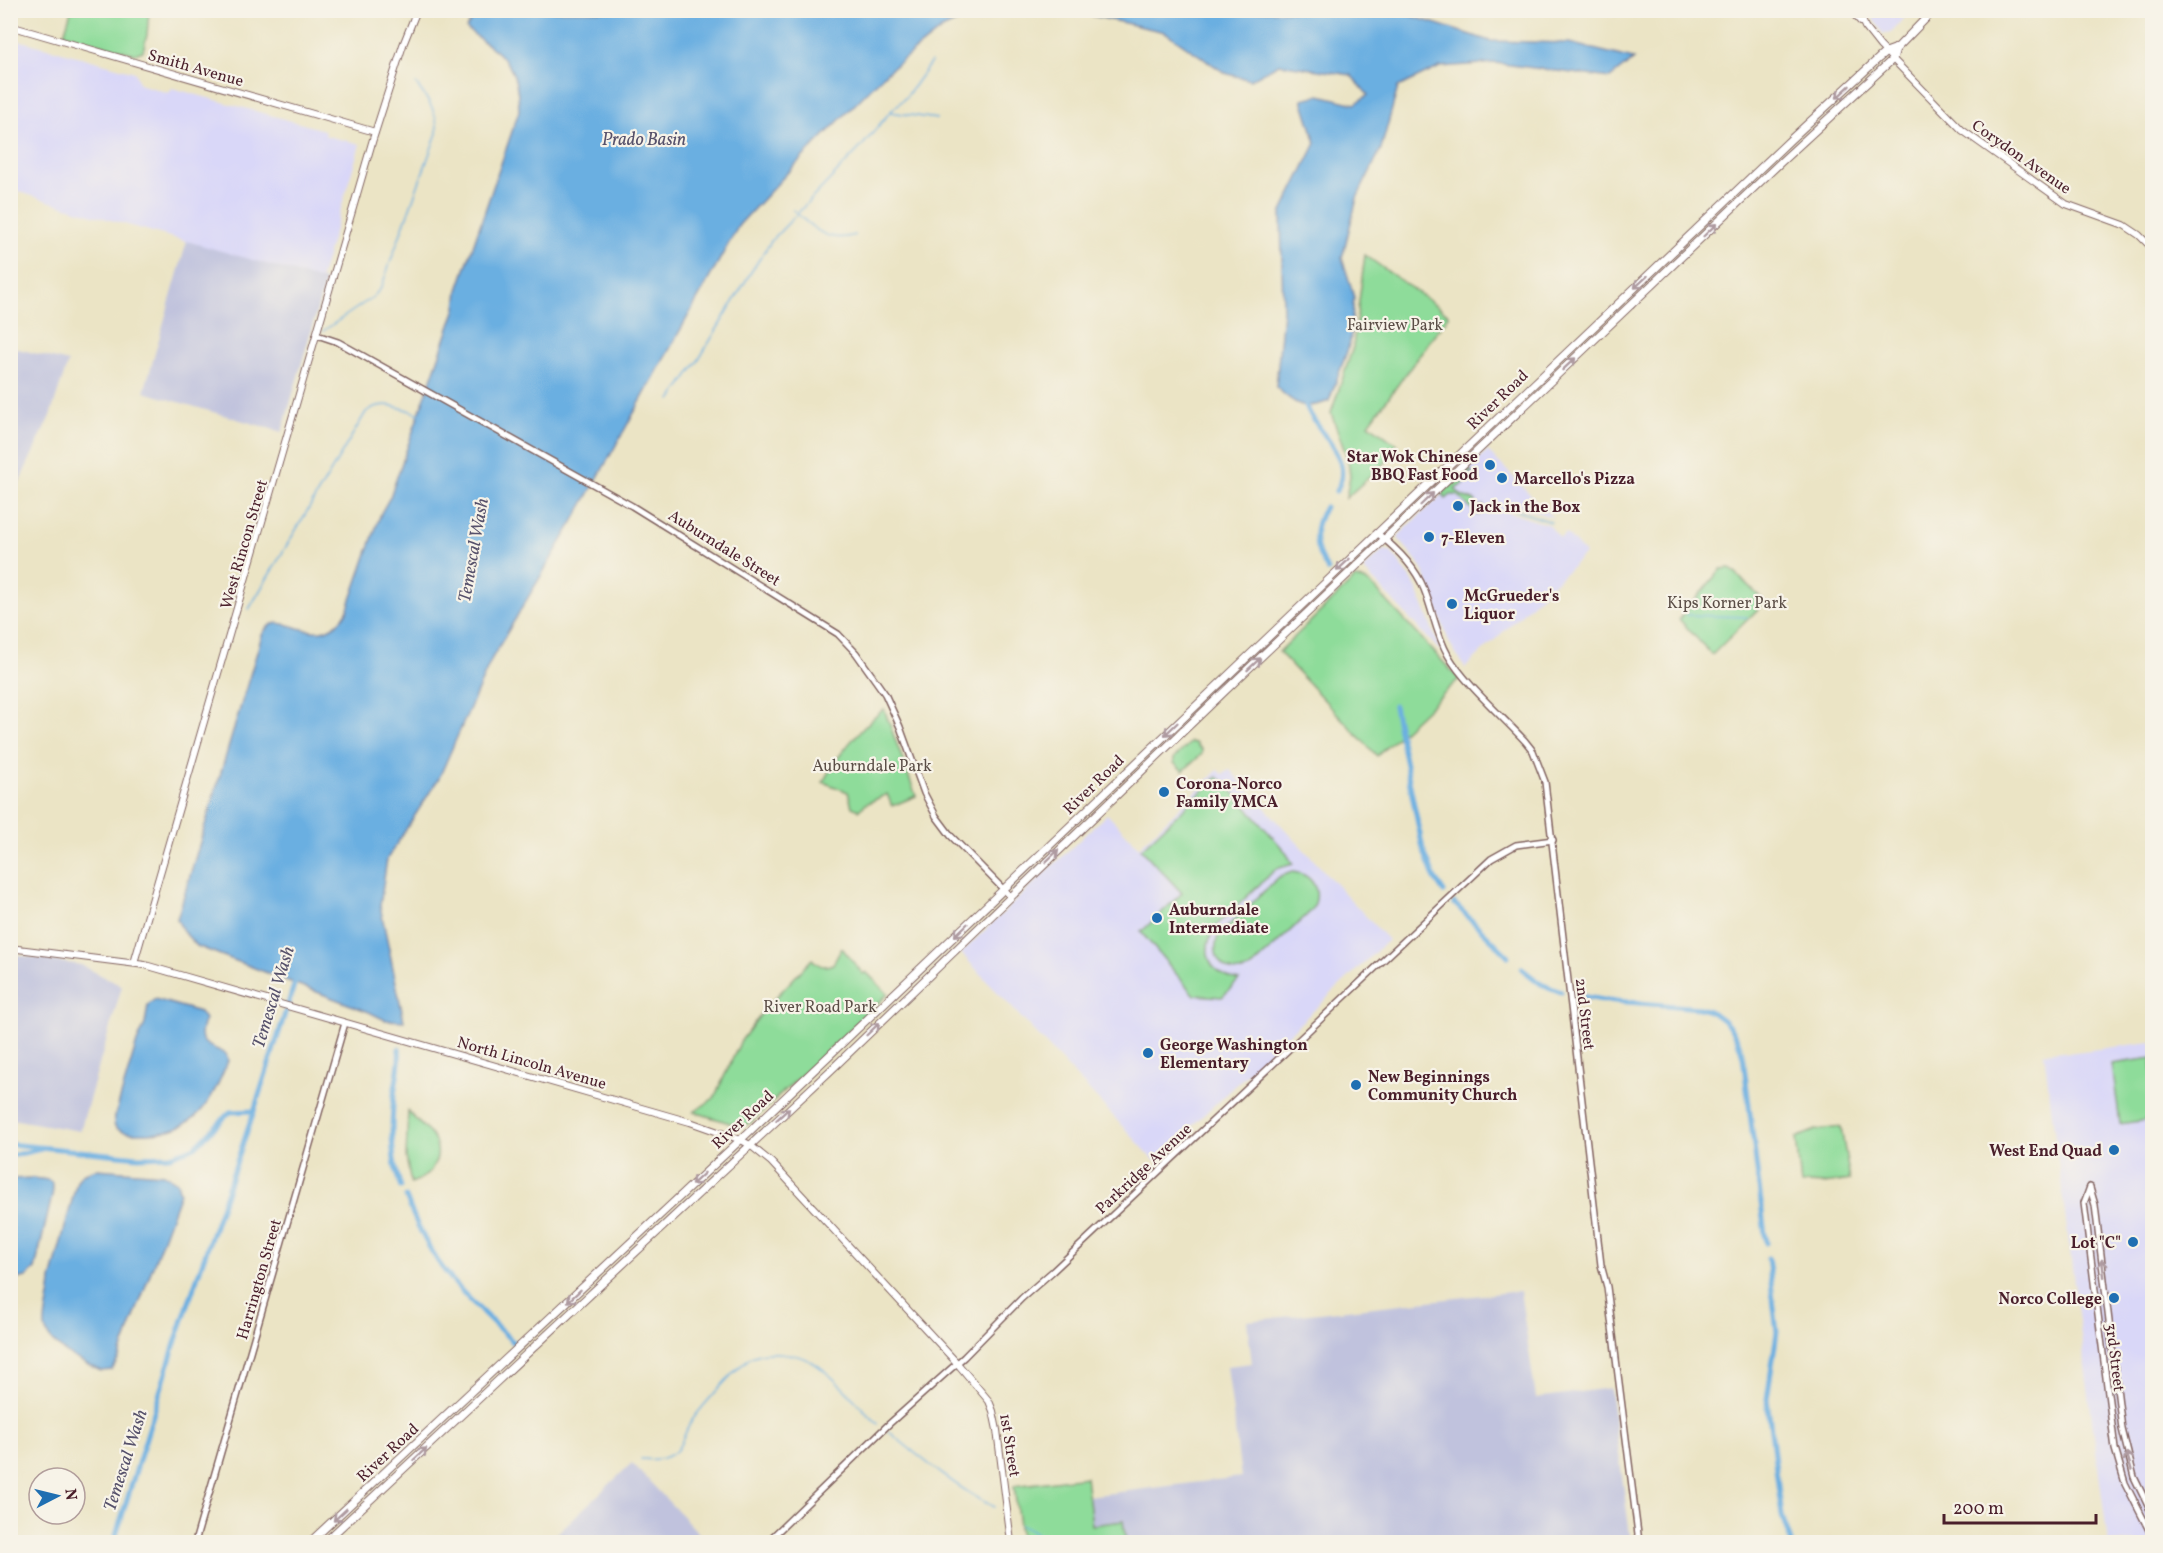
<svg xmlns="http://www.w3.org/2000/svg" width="2163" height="1553" font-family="Vollkorn,serif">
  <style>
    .built { fill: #d9d7f8 }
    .industrial { fill: #c0c2dd }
    .green { fill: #8edc9a; stroke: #6c7e62; stroke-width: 1.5 }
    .water { fill: #6bafe1; stroke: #5a6786; stroke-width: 1.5 }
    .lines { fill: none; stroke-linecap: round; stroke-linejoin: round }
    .stream { stroke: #6bafe1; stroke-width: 1.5 }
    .canal { stroke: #6bafe1; stroke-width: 5 }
    .tertiary-casing { stroke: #826461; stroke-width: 8 }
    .secondary-casing { stroke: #826461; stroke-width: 8 }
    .primary-casing { stroke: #826461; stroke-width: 9 }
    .tertiary { stroke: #fff; stroke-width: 5 }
    .secondary { stroke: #fff; stroke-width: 6 }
    .primary { stroke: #fff; stroke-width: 7 }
    .oneway { stroke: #ae9aa0 }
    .poi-dot { fill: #1f6fb2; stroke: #f7f3e8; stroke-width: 2 }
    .labels { text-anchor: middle; stroke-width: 4.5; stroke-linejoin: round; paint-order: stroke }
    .street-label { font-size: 16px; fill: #4a1f2b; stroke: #f7f3e8 }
    .park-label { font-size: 16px; fill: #5b4e47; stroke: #f7f3e8 }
    .poi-label { font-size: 16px; font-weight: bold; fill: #4a1f2b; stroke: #f7f3e8; text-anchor: start }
    .water-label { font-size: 18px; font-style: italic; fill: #56516b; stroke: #f7f3e8 }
  </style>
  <rect width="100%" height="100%" fill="#f7f3e8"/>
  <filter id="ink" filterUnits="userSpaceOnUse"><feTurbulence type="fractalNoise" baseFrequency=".0167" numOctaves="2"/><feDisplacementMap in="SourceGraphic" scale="12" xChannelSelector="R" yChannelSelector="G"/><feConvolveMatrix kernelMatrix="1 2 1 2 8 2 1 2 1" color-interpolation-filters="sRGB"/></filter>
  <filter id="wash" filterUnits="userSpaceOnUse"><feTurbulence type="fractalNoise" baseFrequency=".008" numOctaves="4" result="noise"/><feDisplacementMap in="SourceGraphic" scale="24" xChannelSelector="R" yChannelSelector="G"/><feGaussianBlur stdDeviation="1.35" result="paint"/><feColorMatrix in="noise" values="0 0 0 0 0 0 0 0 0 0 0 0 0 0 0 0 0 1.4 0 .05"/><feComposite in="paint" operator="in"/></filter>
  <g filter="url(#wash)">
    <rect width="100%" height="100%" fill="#ebe4c5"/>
    <g class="built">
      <polygon points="1869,11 1911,11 1890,33 1883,34"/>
      <polygon points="10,38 135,72 139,84 169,93 172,88 324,130 326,136 360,144 320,280 76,210 11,189"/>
      <polygon points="1488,451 1553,518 1508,502 1505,511 1549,525 1560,538 1566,533 1585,554 1465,668 1449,642 1425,575 1417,561 1398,538 1399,535"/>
      <polygon points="1384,550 1390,551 1397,559 1415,585 1441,652 1363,569"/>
      <polygon points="1218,770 1222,774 1230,770 1388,940 1155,1161 961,953 1107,814 1139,847"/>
      <polygon points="2152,1042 2152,1542 2108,1542 2044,1053 2062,1051 2068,1053"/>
    </g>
    <g class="industrial">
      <polygon points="187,241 325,281 282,432 144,392"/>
      <polygon points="11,347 68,362 50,416 11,500"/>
      <polygon points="11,954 81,965 122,986 80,1131 11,1119"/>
      <polygon points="1520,1291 1536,1398 1610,1388 1631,1542 1126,1542 1123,1521 1092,1525 1088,1496 1241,1477 1227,1366 1252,1363 1247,1321"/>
      <polygon points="632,1463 707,1542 548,1542"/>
    </g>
    <g class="green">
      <polygon points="71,11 149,11 147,35 143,51 135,54 64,34"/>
      <polygon points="1365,255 1449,315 1369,424 1397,445 1385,463 1346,498 1350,476 1348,460 1331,413 1353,347"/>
      <polygon points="1469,469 1473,473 1469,473 1463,480 1465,483 1455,489 1462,496 1476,501 1475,503 1480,507 1483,505 1485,509 1482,506 1476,510 1480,514 1478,515 1457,495 1451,495 1446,499 1442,494"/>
      <polygon points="1730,568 1762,599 1763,604 1712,655 1679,619 1721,569"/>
      <polygon points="1355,578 1366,581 1375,588 1459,679 1377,756 1279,652"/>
      <path d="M884,709L916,796L892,806L887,794L866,804L859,810L852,807L848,792L823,782C839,752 859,730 884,709Z"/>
      <polygon points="1191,742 1195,743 1202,750 1202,754 1183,771 1174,763 1174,758"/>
      <path d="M1217,777L1223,781L1285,851L1293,864L1276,869L1217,925C1199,951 1208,974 1239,980L1222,997L1194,995L1141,932L1182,893L1141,849Z"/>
      <path d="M1292,872C1314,874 1322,892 1312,910L1250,969C1227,978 1209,959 1218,936L1279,877Z"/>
      <path d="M842,948L863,974L866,972L888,994L750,1123L742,1126L736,1125L694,1112L714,1098L741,1041L763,1011L812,959C819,966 823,968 833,964Z"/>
      <polygon points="2152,1058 2152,1119 2120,1124 2112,1064"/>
      <path d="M408,1111C415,1120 424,1127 431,1135C446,1155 432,1177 411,1183L406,1157Z"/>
      <polygon points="1841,1127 1850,1180 1824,1184 1807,1183 1801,1185 1796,1138 1816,1130"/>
      <polygon points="1086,1477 1092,1525 1123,1521 1126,1542 1021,1542 1014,1486"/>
    </g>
    <g class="water">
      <path d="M478,11H981L942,29L887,72L790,170L739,225L573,522L492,658L439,778L387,859L380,906L404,1021L385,1020L369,1012L197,946L183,931L177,919L262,635C279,600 313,658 346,614L381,513L390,497L456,308L458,290L519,111C518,60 502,57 466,28Z"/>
      <path d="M1071,11H1396L1490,41L1569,43L1634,59L1610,78L1495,63L1440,67L1398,87L1381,149L1357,198L1342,258L1354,296L1350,343L1329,401C1303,411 1296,405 1276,387L1283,311L1281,214L1316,143L1302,99L1320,95L1355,104L1368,95L1351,75L1279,64L1250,80L1225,73L1165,32Z"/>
      <path d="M155,999L200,1012L205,1019C194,1046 208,1044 226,1054L228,1061C211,1102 197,1132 148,1133C137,1133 125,1134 116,1128L114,1124L115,1116L137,1042L145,1024L148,1005Z"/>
      <path d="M96,1169L164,1174L177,1182L180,1193L119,1358L112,1370L101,1371C84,1363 46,1346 45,1326C44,1315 51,1294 51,1280L77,1181L82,1174Z"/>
      <path d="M32,1178C48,1180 56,1177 52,1196L35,1269L26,1277L11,1280V1179Z"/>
    </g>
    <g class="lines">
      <g class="stream">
        <polyline points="890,112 906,97 931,62"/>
        <path d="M793,210C812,227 827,244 855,235"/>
        <path d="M323,331L373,297L381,288L437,133C438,112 428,100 416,84"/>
        <polyline points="671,400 698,361 751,272 772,240 862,146 890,112 937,119"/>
        <polyline points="1506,507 1551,522"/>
        <path d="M249,609L366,412C382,398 402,409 420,414"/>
        <polyline points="1687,615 1747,617"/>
        <path d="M888,1431C921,1458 955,1487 994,1507"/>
        <path d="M641,1459C654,1460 666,1460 676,1451C683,1443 685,1431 691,1422C699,1410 742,1360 754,1356C770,1350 796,1353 812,1362C831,1372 861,1408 878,1424"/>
        <polyline points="1020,1525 1045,1538 1059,1535 1070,1539 1075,1537 1081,1542"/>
      </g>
      <g class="canal">
        <path d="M1304,399C1311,430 1358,457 1336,491"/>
        <path d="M1325,507C1311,529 1313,549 1328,570"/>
        <polyline points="1394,706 1423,849 1435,879 1444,892"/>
        <polyline points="1454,903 1508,956"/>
        <polyline points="1522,969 1541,984 1561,992"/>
        <path d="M1575,995L1603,1000L1700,1008C1724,1014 1738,1034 1743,1057L1766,1243"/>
        <path d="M399,1049C401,1064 396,1079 394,1095C391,1124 390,1159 401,1187"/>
        <polyline points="10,1144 138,1157 170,1156 195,1147 230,1112 254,1111"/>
        <polyline points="10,1156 41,1149"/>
        <path d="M406,1197C413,1216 421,1234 432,1252C452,1286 485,1314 513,1342"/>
        <polyline points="1768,1258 1777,1332 1767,1399 1782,1516 1791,1542"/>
        <polyline points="114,1542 176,1340 254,1111 296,979"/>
      </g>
    </g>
  </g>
  <g filter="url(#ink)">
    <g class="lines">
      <defs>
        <g id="tertiary">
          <polyline points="317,335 338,342 632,506 838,634 856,653 885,694 900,727 924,793 936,816 951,836 1010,896"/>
          <path d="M1377,533C1396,548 1415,566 1424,589C1433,611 1436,634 1448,655C1464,683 1502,716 1525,741L1533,751L1545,782L1601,1265L1607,1287L1639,1542"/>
          <polyline points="2090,1187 2084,1203 2115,1449 2125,1483 2152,1536"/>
          <polyline points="2090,1188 2095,1205 2122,1429 2134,1477 2152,1514"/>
          <polyline points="195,1542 345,1023"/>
          <polyline points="767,1542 889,1424 964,1357 1022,1298 1053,1271 1491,859 1516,845 1553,840"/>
        </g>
        <g id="secondary">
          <polyline points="1850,10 1861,22"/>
          <polyline points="1858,10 1865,27 1880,46 1962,130 2066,204 2124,225 2139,235 2152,248"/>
          <polyline points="10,26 375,132"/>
          <polyline points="10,948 145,965 690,1122 741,1140 750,1145 771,1162 957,1363 989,1401 993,1411 997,1430 1011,1542"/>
          <polyline points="134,963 373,139 403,45 417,10"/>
        </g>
        <g id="primary">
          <polyline points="310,1542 751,1130 1790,140 1879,58 1886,52 1897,48 1934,10"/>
          <polyline points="325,1542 831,1070 1226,690 1781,162 1893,59 1896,48"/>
        </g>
      </defs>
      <use href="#tertiary" class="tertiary-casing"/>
      <use href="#secondary" class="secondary-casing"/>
      <use href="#primary" class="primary-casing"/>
      <use href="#tertiary" class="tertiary"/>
      <use href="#secondary" class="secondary"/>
      <use href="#primary" class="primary"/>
    </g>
    <defs><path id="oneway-shaft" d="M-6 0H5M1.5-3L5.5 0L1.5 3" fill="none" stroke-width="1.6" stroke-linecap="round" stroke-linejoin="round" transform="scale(1.5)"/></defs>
    <g class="oneway">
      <use href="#oneway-shaft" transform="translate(1843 92) rotate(137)"/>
      <use href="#oneway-shaft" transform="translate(1710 230) rotate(-44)"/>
      <use href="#oneway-shaft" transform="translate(1641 282) rotate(137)"/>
      <use href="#oneway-shaft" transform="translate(1569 364) rotate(-43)"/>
      <use href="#oneway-shaft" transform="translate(1427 499) rotate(-44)"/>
      <use href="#oneway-shaft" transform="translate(1343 565) rotate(137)"/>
      <use href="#oneway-shaft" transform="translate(1254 664) rotate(-43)"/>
      <use href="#oneway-shaft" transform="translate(1171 729) rotate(136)"/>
      <use href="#oneway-shaft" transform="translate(1052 856) rotate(-44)"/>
      <use href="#oneway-shaft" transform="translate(961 930) rotate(136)"/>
      <use href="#oneway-shaft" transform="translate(873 1029) rotate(-44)"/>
      <use href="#oneway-shaft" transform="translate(783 1114) rotate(-43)"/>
      <use href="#oneway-shaft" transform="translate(698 1179) rotate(137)"/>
      <use href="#oneway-shaft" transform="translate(2103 1268) rotate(-97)"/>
      <use href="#oneway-shaft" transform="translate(574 1296) rotate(137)"/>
      <use href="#oneway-shaft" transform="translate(420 1454) rotate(-43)"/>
      <use href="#oneway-shaft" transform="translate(2129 1461) rotate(-106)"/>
      <use href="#oneway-shaft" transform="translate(340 1515) rotate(137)"/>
    </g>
  </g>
  <g class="poi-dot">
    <circle cx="1490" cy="465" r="6"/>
    <circle cx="1502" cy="478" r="6"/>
    <circle cx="1458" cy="506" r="6"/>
    <circle cx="1429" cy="537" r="6"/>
    <circle cx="1452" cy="604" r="6"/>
    <circle cx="1164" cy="792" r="6"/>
    <circle cx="1157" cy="918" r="6"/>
    <circle cx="1148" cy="1053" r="6"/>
    <circle cx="1356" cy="1085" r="6"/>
    <circle cx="2114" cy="1150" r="6"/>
    <circle cx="2133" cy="1242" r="6"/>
    <circle cx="2114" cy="1298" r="6"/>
  </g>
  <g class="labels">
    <g class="street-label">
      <text transform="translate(196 67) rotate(16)" y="6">Smith Avenue</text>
      <text transform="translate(2022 156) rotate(35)" y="6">Corydon Avenue</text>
      <text transform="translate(1497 399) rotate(-44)" y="6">River Road</text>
      <text transform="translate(243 544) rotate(-74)" y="6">West Rincon Street</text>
      <text transform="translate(725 547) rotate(32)" y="6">Auburndale Street</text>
      <text transform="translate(1093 784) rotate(-44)" y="6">River Road</text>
      <text transform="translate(1586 1014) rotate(83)" y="6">2nd Street</text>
      <text transform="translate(532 1062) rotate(16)" y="6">North Lincoln Avenue</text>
      <text transform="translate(742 1119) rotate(-43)" y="6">River Road</text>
      <text transform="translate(1143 1168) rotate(-43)" y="6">Parkridge Avenue</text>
      <text transform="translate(258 1279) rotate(-74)" y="6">Harrington Street</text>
      <text transform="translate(2116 1357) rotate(83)" y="6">3rd Street</text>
      <text transform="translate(1011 1445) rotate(81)" y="6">1st Street</text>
      <text transform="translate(387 1452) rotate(-43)" y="6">River Road</text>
    </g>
    <g class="park-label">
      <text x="1395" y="330">Fairview Park</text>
      <text x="1727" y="608">Kips Korner Park</text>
      <text x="872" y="771">Auburndale Park</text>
      <text x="820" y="1012">River Road Park</text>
    </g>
    <g class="poi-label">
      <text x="1478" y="462" text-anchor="end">Star Wok Chinese<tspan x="1478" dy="18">BBQ Fast Food</tspan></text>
      <text x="1514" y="484">Marcello's Pizza</text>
      <text x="1470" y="512">Jack in the Box</text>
      <text x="1441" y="543">7-Eleven</text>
      <text x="1464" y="601">McGrueder's<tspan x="1464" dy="18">Liquor</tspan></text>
      <text x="1176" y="789">Corona-Norco<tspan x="1176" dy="18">Family YMCA</tspan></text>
      <text x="1169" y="915">Auburndale<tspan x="1169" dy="18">Intermediate</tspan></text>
      <text x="1160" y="1050">George Washington<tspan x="1160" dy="18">Elementary</tspan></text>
      <text x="1368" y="1082">New Beginnings<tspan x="1368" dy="18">Community Church</tspan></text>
      <text x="2102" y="1156" text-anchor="end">West End Quad</text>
      <text x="2121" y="1248" text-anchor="end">Lot "C"</text>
      <text x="2102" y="1304" text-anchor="end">Norco College</text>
    </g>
    <g class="water-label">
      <text x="644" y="145">Prado Basin</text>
      <text transform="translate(473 550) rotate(-80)" y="6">Temescal Wash</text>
      <text transform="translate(273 997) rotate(-73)" y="6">Temescal Wash</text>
      <text transform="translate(125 1460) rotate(-72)" y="6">Temescal Wash</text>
    </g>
  </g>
  <rect width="2163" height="1553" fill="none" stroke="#f7f3e8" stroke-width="36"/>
  <g transform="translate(57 1496) rotate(83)"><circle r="28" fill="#f7f3e8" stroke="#b29e9c" stroke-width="1.5"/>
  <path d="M0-4.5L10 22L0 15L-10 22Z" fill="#1f6fb2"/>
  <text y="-9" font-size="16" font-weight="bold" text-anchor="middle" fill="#4a1f2b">N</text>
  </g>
  <path d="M1944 1514v9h152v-9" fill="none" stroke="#4a1f2b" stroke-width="3"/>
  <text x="1953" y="1514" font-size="18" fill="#4a1f2b" stroke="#f7f3e8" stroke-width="4.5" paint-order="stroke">200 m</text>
</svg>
